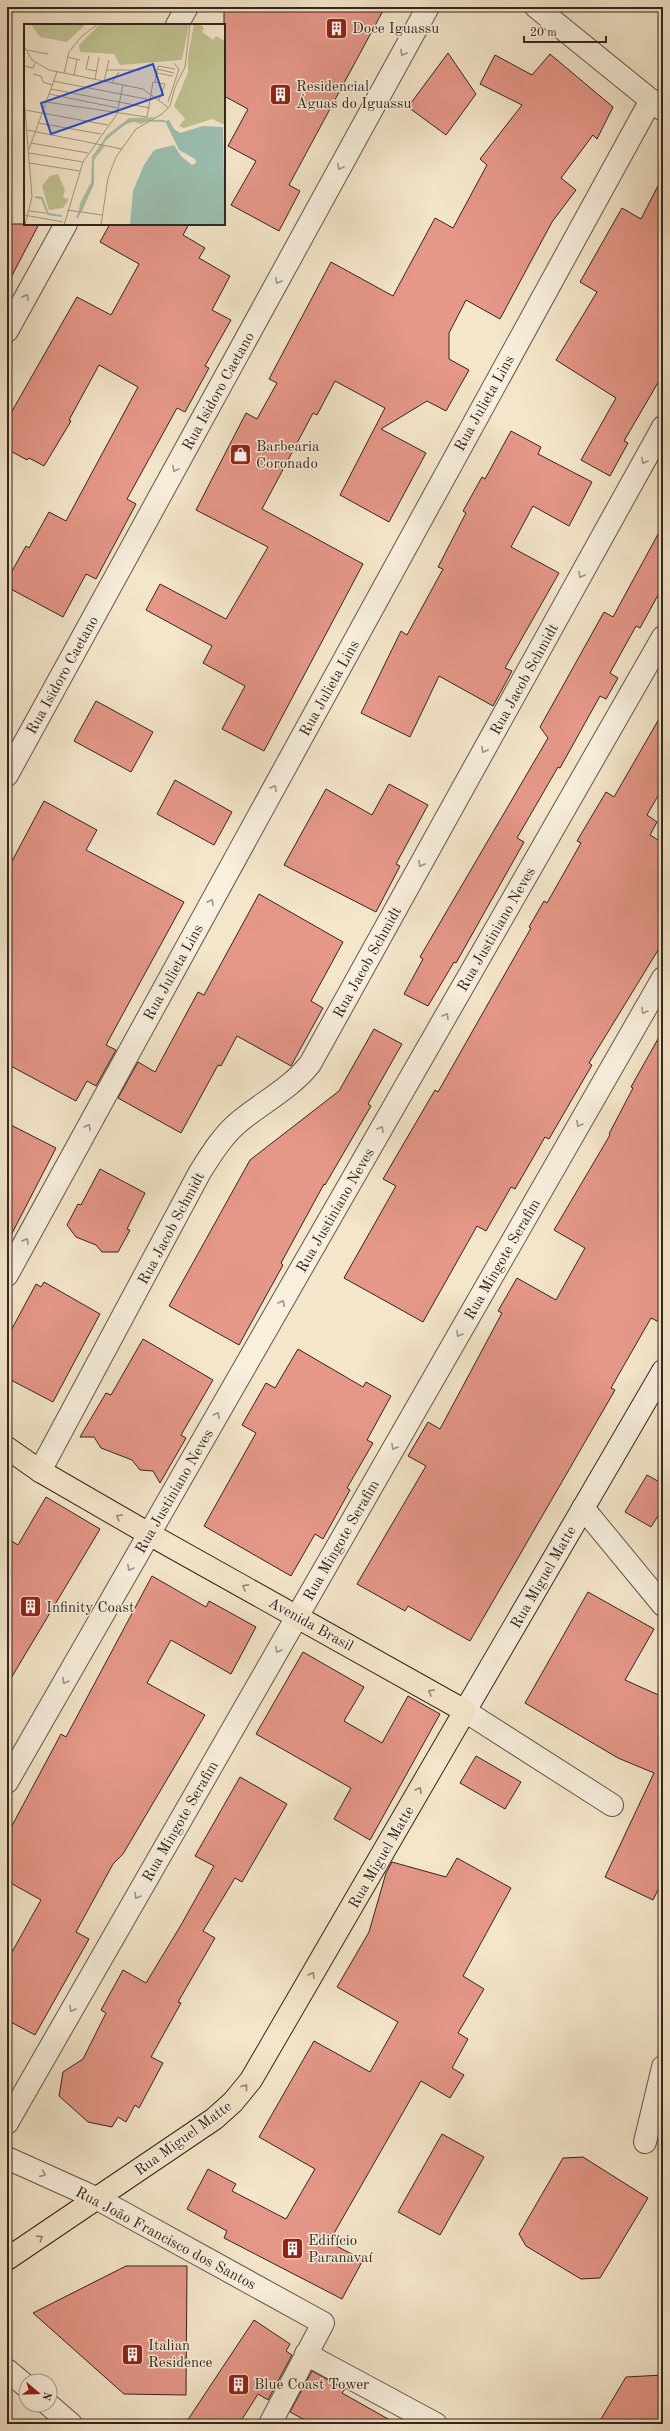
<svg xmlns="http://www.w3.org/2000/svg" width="670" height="2431" font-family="'Old Standard TT',serif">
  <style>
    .building { fill: #e59788; stroke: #33251e }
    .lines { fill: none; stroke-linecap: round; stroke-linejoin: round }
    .minor-casing { stroke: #635549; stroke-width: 24 }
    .tertiary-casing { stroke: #635549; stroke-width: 24 }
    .secondary-casing { stroke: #33251e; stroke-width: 24 }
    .primary-casing { stroke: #33251e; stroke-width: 24 }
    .minor { stroke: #f8efdd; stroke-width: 22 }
    .tertiary { stroke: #f8efdd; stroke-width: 22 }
    .secondary { stroke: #f8efdd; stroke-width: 22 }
    .primary { stroke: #f4e6cb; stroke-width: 22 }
    .oneway { stroke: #9f9487 }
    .oneway2 { stroke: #948674 }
    .labels { text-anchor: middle; stroke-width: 3; stroke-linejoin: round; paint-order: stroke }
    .poi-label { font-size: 15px; fill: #33251e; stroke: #f8efdd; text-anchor: start }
    .street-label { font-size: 15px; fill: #33251e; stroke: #f8efdd }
    .inset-river { fill: none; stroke: #9cc0b2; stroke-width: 2 }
    .inset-road { fill: none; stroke: #a79986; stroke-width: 1 }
    .view { fill: #1d4ed8; fill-opacity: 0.15; stroke: #1d4ed8; stroke-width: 2 }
    .inset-edge { fill: none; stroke: #33251e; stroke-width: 2 }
  </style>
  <rect width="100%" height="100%" fill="#f4e6cb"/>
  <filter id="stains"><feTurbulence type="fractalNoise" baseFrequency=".005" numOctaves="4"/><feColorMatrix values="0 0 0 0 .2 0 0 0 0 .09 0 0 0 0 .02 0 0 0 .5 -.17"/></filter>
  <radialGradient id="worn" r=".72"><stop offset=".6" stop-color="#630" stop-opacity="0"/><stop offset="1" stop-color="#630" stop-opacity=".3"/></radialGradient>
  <g class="building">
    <polygon points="224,7 385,7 289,185 300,191 279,231 231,205 256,161 228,146 248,109 224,96"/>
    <polygon points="448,53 476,94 446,135 408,107"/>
    <polygon points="550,54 613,107 597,139 593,135 561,178 576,190 552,222 500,319 466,300 449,333 449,359 469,370 446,411 427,401 381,429 426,453 389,522 340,495 385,408 335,381 317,415 313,413 262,509 363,564 264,751 222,729 245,686 203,663 212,646 146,610 160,584 226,619 268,547 196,510 246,413 257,419 277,383 269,379 331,262 393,296 435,218 453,228 487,165 480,159 522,105 480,84 495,55 532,75"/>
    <polygon points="663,176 663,374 624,441 628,443 610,476 581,460 616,398 556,360 597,292 580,282 622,208 641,219"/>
    <polygon points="7,224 39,224 7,285"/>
    <polygon points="110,224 189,224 183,235 205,248 199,258 230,276 212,310 231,320 205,366 209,368 185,412 177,408 127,499 136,504 96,579 86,574 63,617 7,587 7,580 26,546 29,548 49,512 66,521 138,387 99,365 69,420 71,421 44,466 29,458 27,460 7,449 7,420 77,297 111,315 139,264 100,242"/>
    <polygon points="511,431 541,447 538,454 592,482 569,526 533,506 511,547 559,573 505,668 512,671 493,706 439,676 410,737 361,713 401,631 407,635 443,569 438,567 466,513 463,511 482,477 485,479"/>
    <polygon points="663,525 663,586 640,628 636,626 610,673 618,678 606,699 600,696 560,768 558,767 517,838 524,842 456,963 454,962 428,1006 404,994 423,959 420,957 548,738 540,727 604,612 613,617"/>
    <polygon points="96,701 153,732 131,772 74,741"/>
    <polygon points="663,712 663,787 647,815 657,822 650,835 663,843 663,942 589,1063 592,1065 549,1139 545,1137 515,1189 511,1187 486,1231 477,1226 423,1322 344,1278 396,1186 383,1179 435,1090 438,1092 531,928 529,927 544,901 547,903 581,843 577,841 606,792 614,797"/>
    <polygon points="175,780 232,812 214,845 157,814"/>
    <polygon points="389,784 428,805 396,864 400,866 376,912 284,865 326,789 372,815"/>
    <polygon points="44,801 97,830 86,850 184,902 106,1045 116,1050 96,1086 87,1081 76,1101 7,1064 7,863 11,863"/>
    <polygon points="259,894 343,942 311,1001 323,1008 291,1066 237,1036 221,1066 218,1065 181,1133 118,1098 138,1062 155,1072 198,992 204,995"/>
    <polygon points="374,1029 402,1044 368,1104 371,1106 325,1185 324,1184 281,1263 283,1265 239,1345 169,1306 250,1160 339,1091"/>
    <polygon points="663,1030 663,1324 651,1318 611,1388 615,1390 470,1641 408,1606 405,1611 357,1584 426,1466 408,1456 428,1422 440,1429 502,1313 498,1311 517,1278 556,1300 585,1248 554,1230 610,1135 609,1134 633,1088 631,1087"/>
    <polygon points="7,1123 56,1148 7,1243"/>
    <polygon points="100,1169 145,1193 127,1229 130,1230 118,1252 102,1252 96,1245 76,1237 67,1225 78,1204 81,1205"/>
    <polygon points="44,1282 100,1314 53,1402 7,1378 7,1338 36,1284 41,1287"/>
    <polygon points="143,1339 213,1380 181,1435 186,1438 160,1483 153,1471 140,1470 132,1460 101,1448 94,1437 80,1437 106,1393 111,1395"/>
    <polygon points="298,1349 363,1387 366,1382 391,1396 367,1440 373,1443 347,1488 350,1490 323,1539 315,1534 291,1576 204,1526 256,1433 242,1425 266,1383 275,1388"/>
    <polygon points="647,1475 663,1484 663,1508 651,1527 625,1512"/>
    <polygon points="46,1497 100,1529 7,1685 7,1538 18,1545"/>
    <polygon points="152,1576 206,1607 209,1601 256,1627 231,1674 171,1640 147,1683 205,1715 123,1854 113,1864 76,1932 89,1939 35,2035 7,2020 7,1961 41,1900 7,1881 7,1835 61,1734 66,1737"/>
    <polygon points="588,1592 654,1629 625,1680 663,1697 663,1880 653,1900 605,1877 654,1773 618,1758 525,1703"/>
    <polygon points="303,1652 364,1687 344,1721 382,1743 408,1696 440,1714 370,1840 334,1819 351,1788 256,1734"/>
    <polygon points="476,1756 521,1782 505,1809 460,1783"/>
    <polygon points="240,1777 287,1804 242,1882 235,1878 203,1931 215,1938 178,2002 181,2003 151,2057 163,2063 139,2108 135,2105 126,2122 118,2117 112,2127 88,2122 59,2096 63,2072 83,2059 106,2013 101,2010 123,1970 146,1983 181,1925 214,1866 195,1856"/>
    <polygon points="457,1858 511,1888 463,1976 484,1989 458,2033 468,2039 452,2068 464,2075 450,2098 421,2081 329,2242 363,2260 342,2299 224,2238 227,2231 187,2209 208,2169 236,2184 232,2191 286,2219 315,2169 259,2137 314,2041 370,2072 398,2022 337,1987 369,1932 386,1873 392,1862 446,1877"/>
    <polygon points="442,2134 484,2157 440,2235 398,2212"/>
    <polygon points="583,2157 648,2198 600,2278 581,2279 526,2246 519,2234 563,2158"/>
    <polygon points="126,2266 187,2266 186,2395 124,2394 33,2313"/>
    <polygon points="254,2320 290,2344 286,2351 292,2355 268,2400 258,2394 239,2424 185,2424"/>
    <polygon points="312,2371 345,2389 342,2393 397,2424 312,2424 290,2412"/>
    <polygon points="663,2375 663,2424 598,2424 626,2377"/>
  </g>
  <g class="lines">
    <defs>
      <g id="minor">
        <polyline points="177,25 187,7"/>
        <polyline points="7,331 66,224"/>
        <polyline points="7,775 428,7"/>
        <polyline points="7,1275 651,100"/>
        <path d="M40,1471L200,1172C212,1153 223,1135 240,1121C263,1102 291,1088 310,1064L663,427"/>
        <polyline points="583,1508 663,1605"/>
        <polyline points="465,1711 612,1805"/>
        <polyline points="7,1782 663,637"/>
        <polyline points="7,2123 663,978"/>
        <polyline points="645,2142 663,2067"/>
        <polyline points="7,2158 98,2199 323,2323 270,2424"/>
        <polyline points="306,2354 436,2424"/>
        <polyline points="7,2370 26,2386"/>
        <polyline points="49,2405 71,2424"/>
      </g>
      <polyline id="tertiary" points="536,7 663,110"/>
      <polyline id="secondary" points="465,1711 663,1371"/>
      <polyline id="primary" points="7,1448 40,1471 149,1534 465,1711 251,2080 233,2102 214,2119 7,2259"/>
    </defs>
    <use href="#minor" class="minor-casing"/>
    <use href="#tertiary" class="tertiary-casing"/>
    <use href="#secondary" class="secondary-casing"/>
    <use href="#primary" class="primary-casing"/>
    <use href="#minor" class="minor"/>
    <use href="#tertiary" class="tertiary"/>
    <use href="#secondary" class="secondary"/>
    <use href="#primary" class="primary"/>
  </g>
  <defs><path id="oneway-chevron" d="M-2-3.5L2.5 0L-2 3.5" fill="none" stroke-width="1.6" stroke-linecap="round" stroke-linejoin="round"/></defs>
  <g class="oneway">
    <use href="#oneway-chevron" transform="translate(403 53) rotate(119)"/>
    <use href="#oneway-chevron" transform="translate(340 167) rotate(119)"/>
    <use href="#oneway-chevron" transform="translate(278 281) rotate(119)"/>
    <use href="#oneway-chevron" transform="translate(26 297) rotate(-61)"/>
    <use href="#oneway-chevron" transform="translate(644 461) rotate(119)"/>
    <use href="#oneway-chevron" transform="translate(175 469) rotate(118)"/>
    <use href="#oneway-chevron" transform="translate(581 575) rotate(119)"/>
    <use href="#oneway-chevron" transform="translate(484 750) rotate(119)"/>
    <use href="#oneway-chevron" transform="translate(274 788) rotate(-61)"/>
    <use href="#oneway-chevron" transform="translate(421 864) rotate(119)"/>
    <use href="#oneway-chevron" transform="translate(211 902) rotate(-61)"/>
    <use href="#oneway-chevron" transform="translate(644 1011) rotate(120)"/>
    <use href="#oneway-chevron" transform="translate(446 1016) rotate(-60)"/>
    <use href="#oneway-chevron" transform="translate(579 1124) rotate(120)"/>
    <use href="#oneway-chevron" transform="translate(88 1127) rotate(-61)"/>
    <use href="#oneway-chevron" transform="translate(381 1129) rotate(-60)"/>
    <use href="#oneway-chevron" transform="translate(26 1241) rotate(-61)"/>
    <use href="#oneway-chevron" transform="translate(282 1303) rotate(-60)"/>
    <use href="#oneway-chevron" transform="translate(459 1334) rotate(120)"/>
    <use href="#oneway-chevron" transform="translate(217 1415) rotate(-60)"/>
    <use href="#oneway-chevron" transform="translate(394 1447) rotate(120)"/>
    <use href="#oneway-chevron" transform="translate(130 1568) rotate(120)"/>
    <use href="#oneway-chevron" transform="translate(278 1650) rotate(120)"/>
    <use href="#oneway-chevron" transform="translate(65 1681) rotate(120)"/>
    <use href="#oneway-chevron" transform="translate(137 1896) rotate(120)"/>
    <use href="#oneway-chevron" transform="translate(72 2009) rotate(120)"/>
    <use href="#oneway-chevron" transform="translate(43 2174) rotate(24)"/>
  </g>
  <g class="oneway2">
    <use href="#oneway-chevron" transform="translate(119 1517) rotate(-150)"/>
    <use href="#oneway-chevron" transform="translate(245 1587) rotate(-151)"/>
    <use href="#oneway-chevron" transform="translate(431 1692) rotate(-150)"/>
    <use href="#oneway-chevron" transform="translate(419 1790) rotate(-60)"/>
    <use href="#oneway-chevron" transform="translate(312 1975) rotate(-60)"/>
    <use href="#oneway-chevron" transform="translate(245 2087) rotate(-52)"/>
    <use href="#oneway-chevron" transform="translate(40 2238) rotate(-33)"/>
  </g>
  <defs>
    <symbol id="building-square" viewBox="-11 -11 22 22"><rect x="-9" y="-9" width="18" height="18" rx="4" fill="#8f2418" stroke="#f8efdd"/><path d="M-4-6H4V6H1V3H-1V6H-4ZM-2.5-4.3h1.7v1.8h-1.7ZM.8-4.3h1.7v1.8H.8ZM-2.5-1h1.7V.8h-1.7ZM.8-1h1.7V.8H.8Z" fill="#fff"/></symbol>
    <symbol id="shop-square" viewBox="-11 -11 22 22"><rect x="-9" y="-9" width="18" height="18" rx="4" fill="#8f2418" stroke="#f8efdd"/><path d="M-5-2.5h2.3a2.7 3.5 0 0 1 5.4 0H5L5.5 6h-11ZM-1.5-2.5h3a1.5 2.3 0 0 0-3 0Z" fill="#fff"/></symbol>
  </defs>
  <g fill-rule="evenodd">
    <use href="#building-square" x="324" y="16" width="25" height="25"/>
    <use href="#building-square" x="268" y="82" width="25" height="25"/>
    <use href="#shop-square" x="228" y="442" width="25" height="25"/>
    <use href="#building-square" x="18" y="1594" width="25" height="25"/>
    <use href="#building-square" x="280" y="2236" width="25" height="25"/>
    <use href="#building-square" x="120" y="2342" width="25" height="25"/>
    <use href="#building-square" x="226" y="2372" width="25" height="25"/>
  </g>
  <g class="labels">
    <g class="poi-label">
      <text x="352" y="33">Doce Iguassu</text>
      <text x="296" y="91">Residencial<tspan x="296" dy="17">Águas do Iguassu</tspan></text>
      <text x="256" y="451">Barbearia<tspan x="256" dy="17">Coronado</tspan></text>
      <text x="46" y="1612">Infinity Coast</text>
      <text x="308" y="2245">Edifício<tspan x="308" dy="17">Paranavaí</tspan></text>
      <text x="148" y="2350">Italian<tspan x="148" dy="17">Residence</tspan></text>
      <text x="254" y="2389">Blue Coast Tower</text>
    </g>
    <g class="street-label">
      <text transform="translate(218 391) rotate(-61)" y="5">Rua Isidoro Caetano</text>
      <text transform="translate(484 403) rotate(-61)" y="5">Rua Julieta Lins</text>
      <text transform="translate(62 675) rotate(-61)" y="5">Rua Isidoro Caetano</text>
      <text transform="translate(524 679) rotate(-61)" y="5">Rua Jacob Schmidt</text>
      <text transform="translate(329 688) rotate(-61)" y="5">Rua Julieta Lins</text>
      <text transform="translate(496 929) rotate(-60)" y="5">Rua Justiniano Neves</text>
      <text transform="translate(367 962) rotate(-61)" y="5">Rua Jacob Schmidt</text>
      <text transform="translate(173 972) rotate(-61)" y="5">Rua Julieta Lins</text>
      <text transform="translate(335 1210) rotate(-60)" y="5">Rua Justiniano Neves</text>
      <text transform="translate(171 1228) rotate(-62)" y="5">Rua Jacob Schmidt</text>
      <text transform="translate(502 1259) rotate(-60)" y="5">Rua Mingote Serafim</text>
      <text transform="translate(174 1491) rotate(-60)" y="5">Rua Justiniano Neves</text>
      <text transform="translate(341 1540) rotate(-60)" y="5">Rua Mingote Serafim</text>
      <text transform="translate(543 1577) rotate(-60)" y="5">Rua Miguel Matte</text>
      <text transform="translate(311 1624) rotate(29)" y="5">Avenida Brasil</text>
      <text transform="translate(180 1821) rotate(-60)" y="5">Rua Mingote Serafim</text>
      <text transform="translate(381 1857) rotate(-60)" y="5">Rua Miguel Matte</text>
      <text transform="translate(183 2138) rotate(-36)" y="5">Rua Miguel Matte</text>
      <text transform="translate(166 2238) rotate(28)" y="5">Rua João Francisco dos Santos</text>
    </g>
  </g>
  <g transform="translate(24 24)">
    <rect width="201" height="201" fill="#f4e6cb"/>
    <path d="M7,0H62L43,18L16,13ZM76,0H165L158,36L96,41L90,30L56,28L55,21ZM170,0H177L180,5L178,8L189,16L192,12L201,17V101L188,95L160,104L155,102L161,95L150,82L164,48V32ZM131,93L118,100L110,98L101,100L79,119L82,112L105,94ZM77,122H81L70,136V160L58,187L55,186L56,179L67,158L68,135ZM34,150L41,166L39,174L45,175L39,184L25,186L18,162L26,152Z" fill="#c1c393"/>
    <path d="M145,96L150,105L156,109L179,102L199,103L201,201H106L109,167L120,141L130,126L150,121L157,132L168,141L172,139L171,135L155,126L141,97Z" fill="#9cc0b2"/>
    <path class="inset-river" d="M11,173L18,174L24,190L38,192M53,194L69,158V133L84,112L106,96L141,97"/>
    <path class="inset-road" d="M0,22L8,36L25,46L119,65L145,84M3,26L24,30M65,32L62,45L72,47M43,33L56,36M0,42L9,44L11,39M133,45L150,49M83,46H116M40,49L45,28L58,12L74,0M133,49L148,52M9,50L17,52L19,58L28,61M50,51L53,36M71,55L75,33M29,57L127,76M80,57L85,36M88,58L95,48M131,58L134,42L151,45M27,65L126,84M25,70L94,84M0,73L8,173L1,201M22,78L123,93L129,58L141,60L135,76M144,78L155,45L150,39M1,86L84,101M14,99L77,110M3,106L98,125M7,119L64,129M5,125L33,48M5,129L59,138M5,139L56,147M43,186L78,191M5,187L22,189M0,191L39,198M40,201L59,138L93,90L99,61M77,201L84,154L92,133L112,105L138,90L146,82L151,63L161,43L166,0"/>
    <path class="view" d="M129,40L139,71L27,110L17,79Z"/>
    <rect width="201" height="201" class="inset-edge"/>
  </g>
  <rect width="670" height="2431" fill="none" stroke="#f4e6cb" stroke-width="24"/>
  <rect x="8" y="8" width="654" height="2415" fill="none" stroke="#33251e" stroke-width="2"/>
  <rect x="12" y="12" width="646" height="2407" fill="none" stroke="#33251e"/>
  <g transform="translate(38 2393) rotate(109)"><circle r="19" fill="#f8efdd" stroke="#a99e91"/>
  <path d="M0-3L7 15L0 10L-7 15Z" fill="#8f2418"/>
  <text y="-6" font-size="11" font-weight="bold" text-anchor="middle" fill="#33251e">N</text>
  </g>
  <path d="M524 36v6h82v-6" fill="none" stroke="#33251e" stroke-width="2"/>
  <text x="530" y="36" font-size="12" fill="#33251e" stroke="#f8efdd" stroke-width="3" paint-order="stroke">20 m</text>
  <rect width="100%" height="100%" filter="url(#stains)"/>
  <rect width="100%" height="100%" fill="url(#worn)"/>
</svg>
